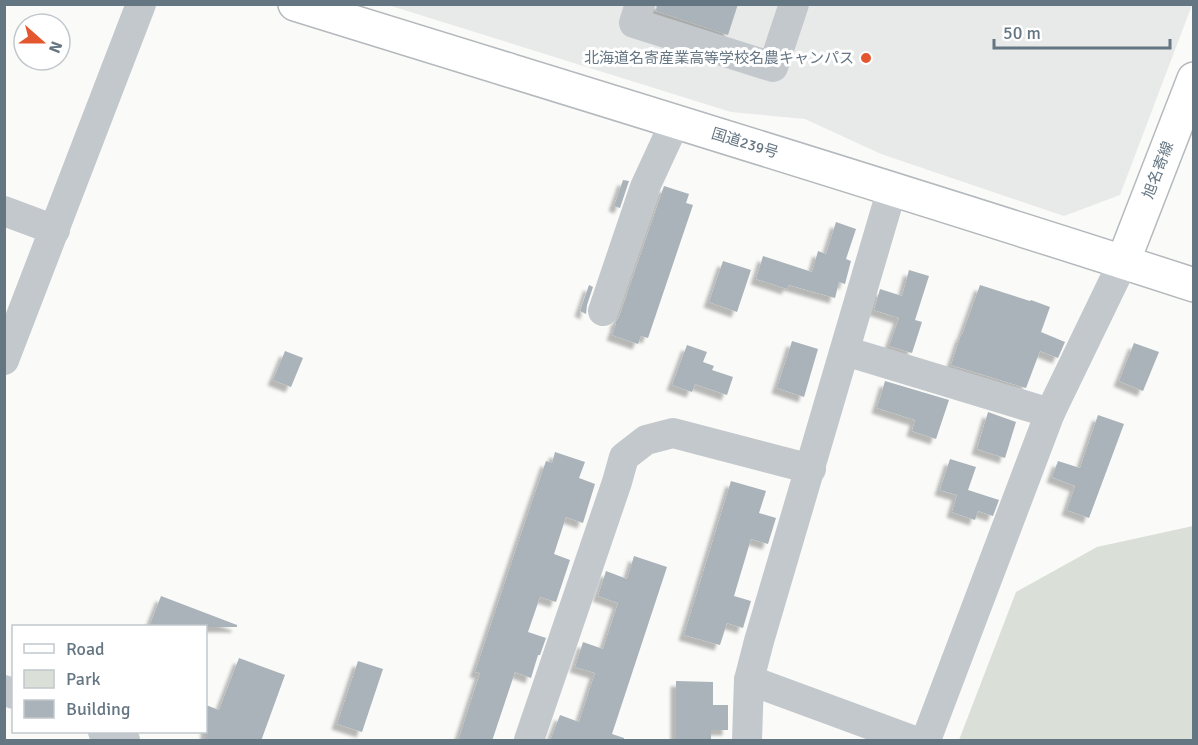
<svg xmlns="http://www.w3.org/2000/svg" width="1198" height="745" font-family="Signika,'Noto Sans JP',sans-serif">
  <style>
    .built { fill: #e8e9e9 }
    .green { fill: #dadfd7 }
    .building { fill: #aab3b9; filter: url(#shadow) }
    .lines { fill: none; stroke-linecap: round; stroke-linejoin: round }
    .major-casing { stroke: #b5babe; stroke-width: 36 }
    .highway-casing { stroke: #b4b9bd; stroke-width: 36 }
    .minor { stroke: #c3c8cc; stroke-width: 30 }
    .major { stroke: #fff; stroke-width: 33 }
    .highway { stroke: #fff; stroke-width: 33 }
    .poi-dot { fill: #e4572e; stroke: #fff; stroke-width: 2 }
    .labels { text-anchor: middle; stroke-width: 6; stroke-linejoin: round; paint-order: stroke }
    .poi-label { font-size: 15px; fill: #657683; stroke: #fff; text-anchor: end }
    .street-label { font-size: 15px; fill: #657683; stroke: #fff }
  </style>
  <defs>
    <filter id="shadow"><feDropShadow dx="-5.5" dy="5.5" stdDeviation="1.5" flood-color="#0004"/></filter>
  </defs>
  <rect width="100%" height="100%" fill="#fafaf8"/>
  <polygon class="built" points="388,5 1192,5 1120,195 1064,216 881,154 805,119 731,112"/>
  <polygon class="green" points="1193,526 1193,740 959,740 1016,592 1097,547"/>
  <g class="building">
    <polygon points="657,4 738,4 728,35 656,11"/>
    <polygon points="623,180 629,181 620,208 614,206"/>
    <polygon points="664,186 689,194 686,203 693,205 648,338 641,336 638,344 612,335 616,324 615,323 619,317"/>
    <polygon points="836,222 856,229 846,259 851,261 845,284 839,282 835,298 789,285 787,289 756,279 763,256 812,272 818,251 826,254"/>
    <polygon points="723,261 751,270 737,312 709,302"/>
    <polygon points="909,270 929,276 915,320 922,322 912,353 889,346 899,318 874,310 880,289 902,296"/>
    <polygon points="589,285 593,287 587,305 586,314 580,311"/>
    <polygon points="980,285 1030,301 1031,300 1050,307 1041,332 1065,342 1058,358 1040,351 1026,388 951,365 961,335 962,335"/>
    <polygon points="792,341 818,349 804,397 777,388"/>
    <polygon points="1134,343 1159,352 1143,391 1119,381"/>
    <polygon points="687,345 707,352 703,362 714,366 712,370 733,377 727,395 695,384 692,392 672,385"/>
    <polygon points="285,351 303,358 291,387 273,380"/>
    <polygon points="885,381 949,400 936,439 912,431 915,420 877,408"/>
    <polygon points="988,412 1016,422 1005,458 977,449"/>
    <polygon points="1098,415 1124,424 1089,518 1067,510 1075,486 1052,477 1058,461 1080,468"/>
    <polygon points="555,452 585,462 579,478 595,484 583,523 566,517 554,554 570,560 556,602 540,597 528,632 546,638 540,655 538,655 531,678 515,672 492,741 458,741 480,673 475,672 520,537 546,461 552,463"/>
    <polygon points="950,459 976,467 968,490 999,500 993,516 978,511 975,520 952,512 957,495 940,490"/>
    <polygon points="731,481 766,491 759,513 776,518 768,544 751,539 734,596 751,601 743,628 727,623 720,645 684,635"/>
    <polygon points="634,556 667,567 612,734 624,738 624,741 550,741 560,715 579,722 595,673 575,667 583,642 603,649 618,603 598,596 606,571 627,579"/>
    <polygon points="161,596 237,625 237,627 149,627"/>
    <polygon points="239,658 285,675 261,741 206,741 206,705 219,710"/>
    <polygon points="358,661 383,669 362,732 337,724"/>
    <polygon points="676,681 713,682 713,705 728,705 728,730 711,730 711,741 676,741"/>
  </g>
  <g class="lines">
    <defs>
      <polyline id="major" points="1123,262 1194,79"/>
      <path id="highway" d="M295,4C595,97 895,188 1194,285"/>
    </defs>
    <use href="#major" class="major-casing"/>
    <use href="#highway" class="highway-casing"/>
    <g class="minor">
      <polyline points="640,4 634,23 773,67 794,4"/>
      <polyline points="4,211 55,230"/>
      <polyline points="603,311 645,187 675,122"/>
      <polyline points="845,351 1050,413"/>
      <polyline points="4,360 141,4"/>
      <polyline points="749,680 912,740"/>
      <polyline points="4,690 14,694"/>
      <polyline points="103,732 125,740"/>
      <polyline points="529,740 617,482 624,457 646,440 673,433 811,469"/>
      <polyline points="747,740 749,680 759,641 892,189"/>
      <polyline points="926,740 1050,413 1123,262"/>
    </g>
    <use href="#major" class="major"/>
    <use href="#highway" class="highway"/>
  </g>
  <circle class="poi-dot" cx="866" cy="58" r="6"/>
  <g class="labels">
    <g class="poi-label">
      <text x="854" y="63">北海道名寄産業高等学校名農キャンパス</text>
    </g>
    <g class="street-label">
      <text transform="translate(745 143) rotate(17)" y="5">国道239号</text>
      <text transform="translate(1158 170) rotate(-69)" y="5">旭名寄線</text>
    </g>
  </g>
  <rect width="1198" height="745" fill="none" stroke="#657683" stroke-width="12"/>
  <rect x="12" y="625" width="195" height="108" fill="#ffffff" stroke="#c1c8cd" stroke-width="1.5"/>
  <rect x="24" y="644" width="30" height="9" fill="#ffffff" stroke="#c1c8cd" stroke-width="1.5"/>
  <text x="66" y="655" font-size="18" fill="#657683">Road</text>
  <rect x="24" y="670" width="30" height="18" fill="#dadfd7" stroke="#c1c8cd" stroke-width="1.5"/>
  <text x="66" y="685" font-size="18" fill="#657683">Park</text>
  <rect x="24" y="700" width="30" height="18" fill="#aab3b9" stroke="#c1c8cd" stroke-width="1.5"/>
  <text x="66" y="715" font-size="18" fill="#657683">Building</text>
  <g transform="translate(42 42) rotate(111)"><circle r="28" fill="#ffffff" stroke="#c1c8cd" stroke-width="1.5"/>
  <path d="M0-4.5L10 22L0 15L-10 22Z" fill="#e4572e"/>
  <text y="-9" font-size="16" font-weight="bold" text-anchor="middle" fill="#657683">N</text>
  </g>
  <path d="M994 39v9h176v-9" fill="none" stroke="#657683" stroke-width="3"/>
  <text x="1003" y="39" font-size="18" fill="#657683" stroke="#ffffff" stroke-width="4.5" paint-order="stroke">50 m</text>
</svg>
